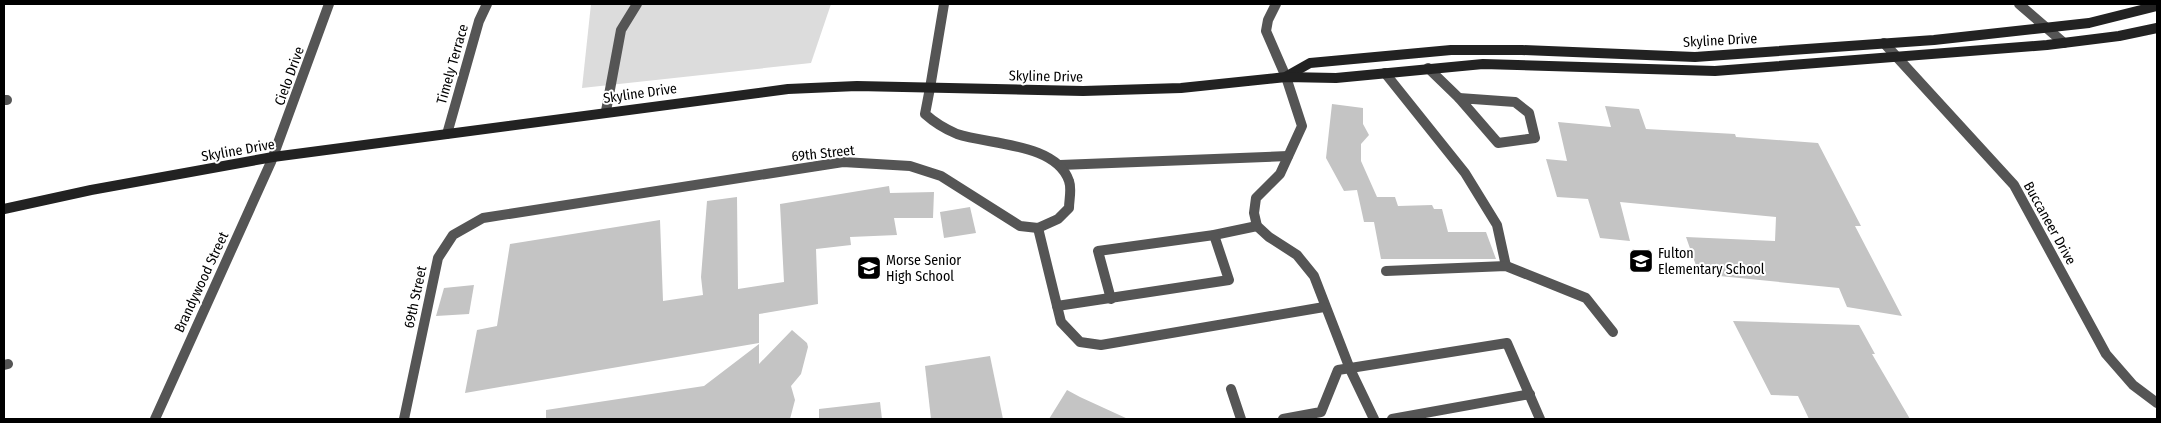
<svg xmlns="http://www.w3.org/2000/svg" width="2161" height="423" font-family="'Fira Sans Condensed',sans-serif">
  <style>
    .green { fill: #dcdcdc }
    .building { fill: #c4c4c4 }
    .lines { fill: none; stroke-linecap: round; stroke-linejoin: round }
    .service { stroke: #555; stroke-width: 10 }
    .minor { stroke: #555; stroke-width: 10 }
    .tertiary { stroke: #555; stroke-width: 10 }
    .secondary { stroke: #222; stroke-width: 10 }
    .labels { text-anchor: middle; stroke-width: 4; stroke-linejoin: round; paint-order: stroke }
    .street-label { font-size: 14px; fill: #000; stroke: #fff }
    .poi-label { font-size: 14px; fill: #000; stroke: #fff; text-anchor: start }
  </style>
  <rect width="100%" height="100%" fill="#fff"/>
  <polygon class="green" points="591,4 831,4 811,63 582,88"/>
  <g class="building">
    <polygon points="1332,104 1363,108 1363,124 1369,135 1361,144 1361,161 1377,197 1395,197 1398,206 1432,205 1434,209 1442,209 1448,232 1486,232 1496,259 1381,259 1374,222 1364,222 1357,190 1344,191 1326,158"/>
    <polygon points="1605,106 1639,109 1646,129 1735,134 1736,137 1818,143 1861,226 1855,226 1902,316 1847,307 1839,288 1699,274 1686,237 1775,241 1776,217 1620,202 1630,241 1600,238 1588,199 1557,197 1546,159 1567,161 1558,122 1611,127"/>
    <polygon points="889,186 890,193 934,192 933,218 894,218 897,235 850,237 851,245 816,249 818,304 759,314 759,343 465,393 477,330 497,326 510,244 660,220 663,301 703,295 701,277 707,201 737,197 738,289 784,282 780,204"/>
    <polygon points="970,207 976,233 944,238 940,212"/>
    <polygon points="474,285 469,314 436,316 444,288"/>
    <polygon points="1733,321 1859,325 1875,354 1872,354 1910,419 1809,419 1798,396 1771,395"/>
    <polygon points="792,330 807,343 808,347 801,374 791,386 795,400 790,419 546,419 546,410 704,386 759,344 759,364"/>
    <polygon points="990,356 1003,419 931,419 925,366"/>
    <polygon points="1067,390 1080,397 1128,419 1049,419"/>
    <polygon points="880,402 882,419 819,419 819,409"/>
  </g>
  <g class="lines">
    <g class="service">
      <polyline points="1428,68 1459,98"/>
      <polyline points="1385,73 1465,173 1497,225 1506,266"/>
      <polyline points="1286,77 1302,126 1280,174 1256,198 1254,213 1257,226 1269,237 1297,255 1314,276 1350,369 1374,419"/>
      <polygon points="1459,98 1515,102 1529,113 1535,138 1498,143"/>
      <polyline points="606,111 621,30 637,4"/>
      <polyline points="1060,165 1288,156"/>
      <polyline points="1038,228 1061,322 1080,342 1101,345 1324,307"/>
      <polyline points="1386,271 1506,266 1586,298 1613,332"/>
      <polyline points="1111,299 1098,251 1214,235 1257,226"/>
      <polyline points="1057,306 1229,280 1214,235"/>
      <polyline points="1231,389 1241,419"/>
      <path d="M404,419L438,258L453,235L483,218L843,162L910,166L941,176L1020,226L1038,228L1058,219L1069,208C1069,200 1072,189 1069,181C1056,143 990,145 957,134C945,129 935,123 925,114L930,88"/>
      <polyline points="1283,419 1321,412 1338,370 1507,343 1540,419"/>
      <polyline points="1392,419 1530,394"/>
    </g>
    <g class="minor">
      <polyline points="1276,4 1268,20 1266,31 1286,77"/>
      <polyline points="2019,4 2064,43"/>
      <polyline points="1884,43 2014,185 2106,354 2133,385 2157,403"/>
      <polyline points="930,88 944,4"/>
      <polyline points="4,100 7,100"/>
      <polyline points="447,134 479,21 487,4"/>
      <polyline points="4,365 8,364"/>
    </g>
    <polyline class="tertiary" points="155,419 271,162 329,4"/>
    <g class="secondary">
      <polyline points="1287,76 1310,63 1451,50 1522,50 1695,57 1934,40 2089,23 2157,6"/>
      <polyline points="4,209 91,190 273,157 788,89 857,86 1083,91 1181,88 1286,77 1336,78 1483,64 1715,71 2047,45 2119,36 2157,28"/>
    </g>
  </g>
  <defs>
    <symbol id="school-square" viewBox="-11 -11 22 22"><rect x="-9" y="-9" width="18" height="18" rx="4" fill="#000" stroke="#fff"/><path d="M0-5L7-2L0 1L-7-2ZM-4 1L0 2.5L4 1V4Q0 6-4 4Z" fill="#fff"/></symbol>
  </defs>
  <g fill-rule="evenodd">
    <use href="#school-square" x="1627" y="247" width="28" height="28"/>
    <use href="#school-square" x="855" y="254" width="28" height="28"/>
  </g>
  <g class="labels">
    <g class="street-label">
      <text transform="translate(1720 40) rotate(-3)" y="5">Skyline Drive</text>
      <text transform="translate(452 64) rotate(-74)" y="5">Timely Terrace</text>
      <text transform="translate(289 76) rotate(-70)" y="5">Cielo Drive</text>
      <text transform="translate(1046 76) rotate(1)" y="5">Skyline Drive</text>
      <text transform="translate(640 93) rotate(-8)" y="5">Skyline Drive</text>
      <text transform="translate(238 150) rotate(-10)" y="5">Skyline Drive</text>
      <text transform="translate(823 153) rotate(-6)" y="5">69th Street</text>
      <text transform="translate(2050 223) rotate(61)" y="5">Buccaneer Drive</text>
      <text transform="translate(201 282) rotate(-65)" y="5">Brandywood Street</text>
      <text transform="translate(415 297) rotate(-78)" y="5">69th Street</text>
    </g>
    <g class="poi-label">
      <text x="1658" y="258">Fulton<tspan x="1658" dy="16">Elementary School</tspan></text>
      <text x="886" y="265">Morse Senior<tspan x="886" dy="16">High School</tspan></text>
    </g>
  </g>
  <rect width="2161" height="423" fill="none" stroke="#000000" stroke-width="10"/>
</svg>
